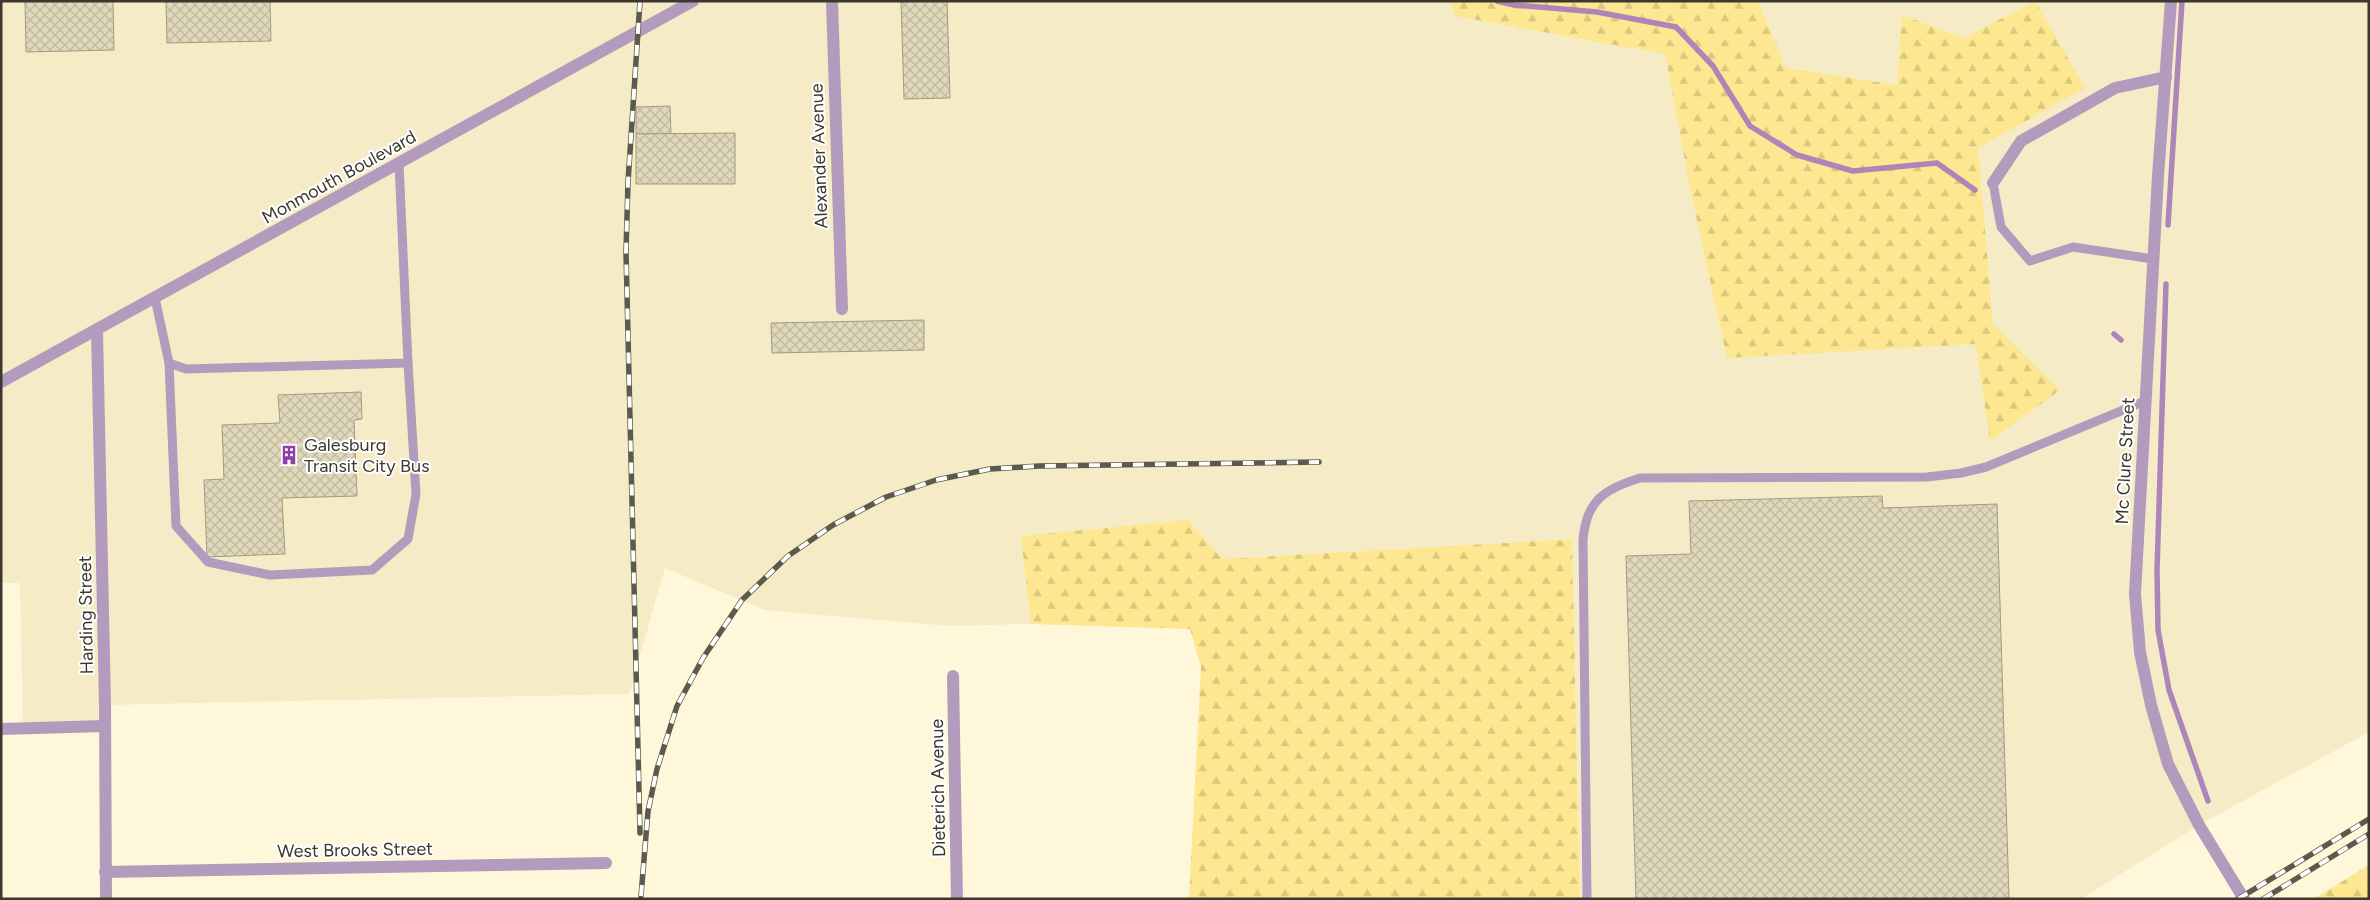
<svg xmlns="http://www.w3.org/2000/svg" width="2370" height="900" font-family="Figtree,sans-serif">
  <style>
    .built { fill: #f5ecc7 }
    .forest { fill: url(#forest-firs) }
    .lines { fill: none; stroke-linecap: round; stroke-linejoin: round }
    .stream { stroke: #ad85b8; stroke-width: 5.5 }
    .building { fill: url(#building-cross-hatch); stroke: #a29b80 }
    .service { stroke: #b39bbd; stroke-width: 9 }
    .minor { stroke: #b39bbd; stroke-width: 12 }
    .tertiary { stroke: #b39bbd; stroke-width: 12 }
    .rail-casing { stroke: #5d5a4b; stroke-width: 5.5 }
    .rail { stroke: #fff; stroke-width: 4; stroke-dasharray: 11; stroke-linecap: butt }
    .labels { text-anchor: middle; stroke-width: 4; stroke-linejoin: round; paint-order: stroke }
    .street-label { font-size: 18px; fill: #3b392d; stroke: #fff }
    .poi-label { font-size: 18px; fill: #3b392d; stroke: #fff; text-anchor: start }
  </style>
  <defs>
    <pattern id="forest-firs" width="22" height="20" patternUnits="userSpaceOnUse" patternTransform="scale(1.25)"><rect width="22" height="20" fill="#fde891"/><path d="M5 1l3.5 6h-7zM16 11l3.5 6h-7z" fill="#dac87d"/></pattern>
    <pattern id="building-cross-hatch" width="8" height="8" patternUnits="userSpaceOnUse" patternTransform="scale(1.25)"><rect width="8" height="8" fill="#dfd8bb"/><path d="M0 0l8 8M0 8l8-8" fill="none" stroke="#c0baa1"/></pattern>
  </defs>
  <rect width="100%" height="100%" fill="#fef7da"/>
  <polygon class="built" points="1,1 2369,1 2369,732 2199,825 2081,899 1580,899 1572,539 1222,559 1031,624 950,626 764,610 665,568 629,694 105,705 105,726 23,728 20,583 1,583"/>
  <g class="forest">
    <polygon points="1451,1 1758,1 1786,68 1897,85 1902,15 1964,38 2035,1 2085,88 1978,148 1993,324 2060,390 1990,441 1976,344 1727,358 1691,193 1665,54 1455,16"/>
    <polygon points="1188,520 1222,559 1572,539 1580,899 1189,899 1201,667 1190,629 1031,624 1021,536"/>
    <polygon points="2369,865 2369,899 2313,899"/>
  </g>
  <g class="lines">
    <g class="stream">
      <polyline points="1497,1 1514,5 1597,12 1676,27 1713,66 1750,126 1797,155 1853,171 1937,163 1975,190"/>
      <polyline points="2168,225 2182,1"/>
      <polyline points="2166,284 2157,570 2158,630 2169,690 2208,801"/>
      <polyline points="2114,334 2121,340"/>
    </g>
  </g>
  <g class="building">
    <polygon points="25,1 113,1 114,50 26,52"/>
    <polygon points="166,1 270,1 271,41 167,43"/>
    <polygon points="901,1 947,1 950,98 904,99"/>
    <polygon points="670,106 671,134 636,134 636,107"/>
    <polygon points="735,133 735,184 636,184 636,134"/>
    <polygon points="924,320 924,350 772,353 771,323"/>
    <polygon points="361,392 362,419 354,420 357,496 282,498 285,554 207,557 204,480 224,479 222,425 280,423 278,395"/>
    <polygon points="1882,496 1883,508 1997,504 2009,899 1636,899 1626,556 1691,554 1689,501"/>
  </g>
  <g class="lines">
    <g class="service">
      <polyline points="1993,183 2001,227 2030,261 2073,247 2153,259"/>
      <polyline points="155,298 169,363 186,369 408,363 399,163"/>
      <polyline points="169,363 176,526 208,562 270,575 372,570 408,539 416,494 408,363"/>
      <path d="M1587,899L1583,540C1586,501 1604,489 1640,478L1927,477L1961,473L1986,467L2145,401"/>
    </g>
    <g class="minor">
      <polyline points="832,1 842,309"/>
      <polyline points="2171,1 2158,176 2135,594 2140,652 2151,705 2168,764 2199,825 2244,899"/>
      <polyline points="1993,183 2021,141 2115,88 2166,77"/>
      <polyline points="97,331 105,705 106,899"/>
      <polyline points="953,676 957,899"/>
      <polyline points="1,729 105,726"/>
      <polyline points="105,872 606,863"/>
    </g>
    <polyline class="tertiary" points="1,382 693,1"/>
    <defs>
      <g id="rail">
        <polyline points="640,1 628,182 626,252 640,833"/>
        <polyline points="641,896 648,811 657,769 677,706 703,658 742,600 788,556 833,525 886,497 936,480 990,469 1039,466 1319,462"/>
        <polyline points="2238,899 2369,819"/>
        <polyline points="2263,899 2369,834"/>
      </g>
    </defs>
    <use href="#rail" class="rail-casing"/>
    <use href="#rail" class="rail"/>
  </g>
  <defs>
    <symbol id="building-bare" viewBox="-9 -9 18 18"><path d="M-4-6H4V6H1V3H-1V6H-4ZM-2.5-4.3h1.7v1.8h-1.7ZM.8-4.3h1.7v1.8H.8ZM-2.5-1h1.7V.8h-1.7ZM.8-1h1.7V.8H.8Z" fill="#913ead" stroke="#fff" stroke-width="2.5" paint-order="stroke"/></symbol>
  </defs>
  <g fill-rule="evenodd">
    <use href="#building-bare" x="275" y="441" width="28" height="28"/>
  </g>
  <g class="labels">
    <g class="street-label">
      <text transform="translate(819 156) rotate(-92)" y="6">Alexander Avenue</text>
      <text transform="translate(339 177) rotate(-29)" y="6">Monmouth Boulevard</text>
      <text transform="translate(2125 461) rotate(-87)" y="6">Mc Clure Street</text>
      <text transform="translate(86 615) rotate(-91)" y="6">Harding Street</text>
      <text transform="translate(938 788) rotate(-91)" y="6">Dieterich Avenue</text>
      <text transform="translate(355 850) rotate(-1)" y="6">West Brooks Street</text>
    </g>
    <g class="poi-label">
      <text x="304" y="451">Galesburg<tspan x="304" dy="21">Transit City Bus</tspan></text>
    </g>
  </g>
  <rect width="2370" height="900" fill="none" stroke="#3b392d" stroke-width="5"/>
</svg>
